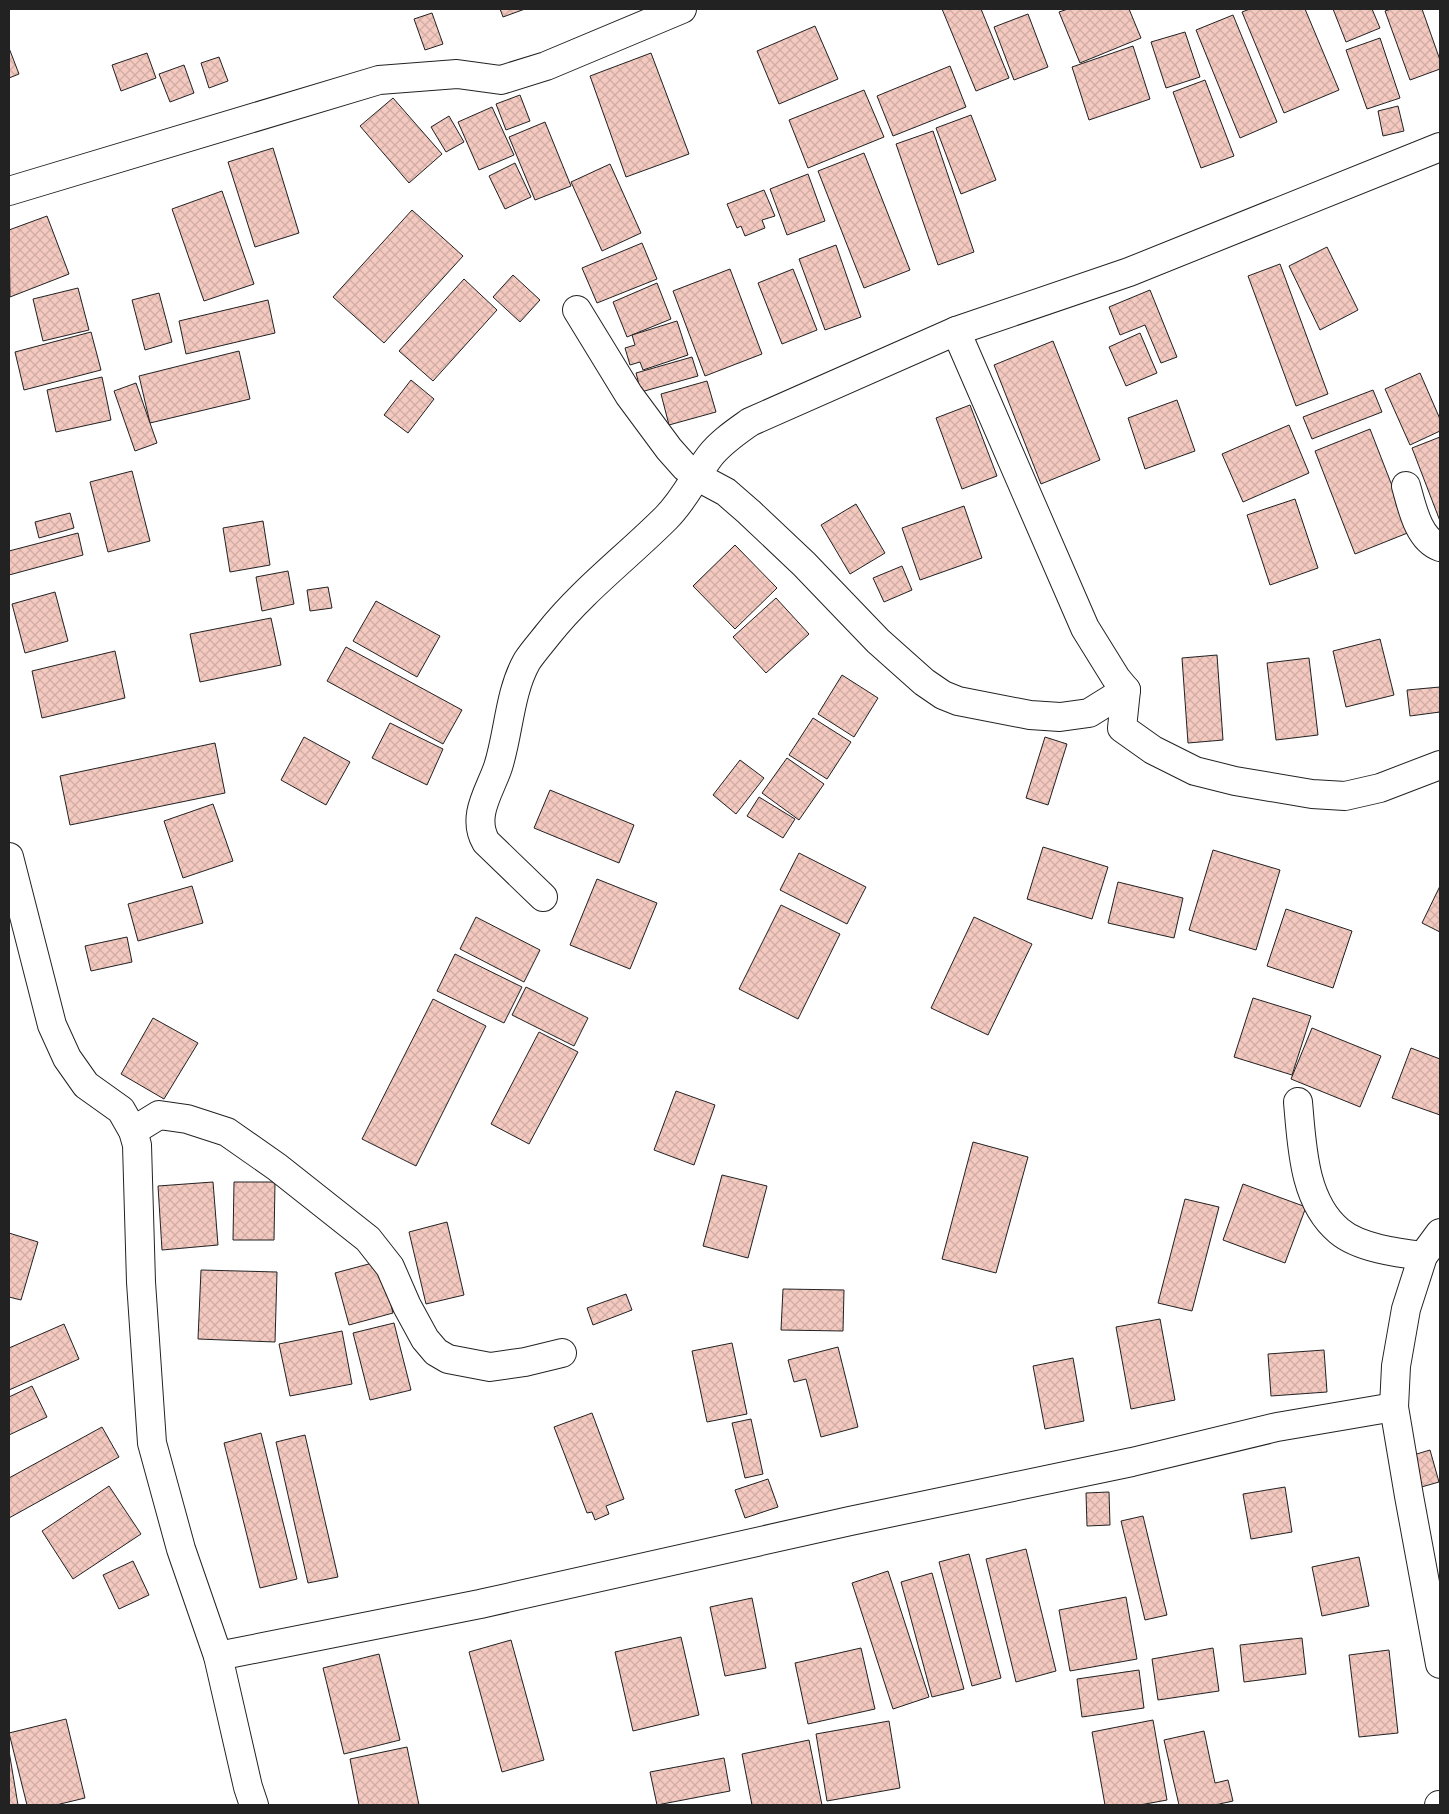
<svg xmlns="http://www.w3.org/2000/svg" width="1449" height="1814" font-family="Poppins,sans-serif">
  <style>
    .building { fill: url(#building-cross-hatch); stroke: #222 }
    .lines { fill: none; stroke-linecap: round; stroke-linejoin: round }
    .minor-casing { stroke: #222; stroke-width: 30 }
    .minor { stroke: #fff; stroke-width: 28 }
  </style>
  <defs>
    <pattern id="building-cross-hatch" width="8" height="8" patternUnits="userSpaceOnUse" patternTransform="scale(1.25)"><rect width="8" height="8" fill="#f3c9c0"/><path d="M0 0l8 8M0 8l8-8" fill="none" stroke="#d0aca5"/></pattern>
  </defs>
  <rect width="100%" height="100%" fill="#fff"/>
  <g class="building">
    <polygon points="500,9 525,9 503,17"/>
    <polygon points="942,9 981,9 1009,78 976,91"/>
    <polygon points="1068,9 1129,9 1141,38 1080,63 1059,12"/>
    <polygon points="1250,9 1305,9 1339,90 1284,113 1242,12"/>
    <polygon points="1333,9 1372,9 1380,28 1346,42"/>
    <polygon points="1391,9 1422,9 1440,60 1440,69 1410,80 1385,11"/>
    <polygon points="432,13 443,44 425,50 414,19"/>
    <polygon points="1028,14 1048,67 1014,80 994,27"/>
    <polygon points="1233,15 1277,122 1240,138 1196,30"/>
    <polygon points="815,26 838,79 779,104 757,51"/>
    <polygon points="1185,32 1200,77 1166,88 1151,42"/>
    <polygon points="1380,38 1400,98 1367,109 1346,50"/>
    <polygon points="1133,46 1150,99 1089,120 1072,67"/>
    <polygon points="9,48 19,74 9,78"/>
    <polygon points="147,53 156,78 121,91 112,65"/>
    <polygon points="651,53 689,154 626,177 590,76"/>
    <polygon points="219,57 228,81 209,88 201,63"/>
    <polygon points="184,65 194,93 170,102 159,74"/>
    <polygon points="950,66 966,107 893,136 877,96"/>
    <polygon points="1205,80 1234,156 1201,168 1173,92"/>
    <polygon points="864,90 884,137 808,168 789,120"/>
    <polygon points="520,95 530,121 506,130 496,104"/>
    <polygon points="393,98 442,154 409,183 360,126"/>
    <polygon points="1398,106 1404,131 1383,136 1378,111"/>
    <polygon points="492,107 514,155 479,170 458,122"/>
    <polygon points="971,115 996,180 961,194 936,128"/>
    <polygon points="449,116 464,142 446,152 431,127"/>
    <polygon points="545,122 571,186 535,200 509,137"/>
    <polygon points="933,131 974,252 938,265 896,144"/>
    <polygon points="273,148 299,233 255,247 228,162"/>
    <polygon points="864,153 910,270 864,288 818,171"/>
    <polygon points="515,163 531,197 505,209 489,176"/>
    <polygon points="610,164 641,233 602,251 571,182"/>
    <polygon points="808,174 825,221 787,235 770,189"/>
    <polygon points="764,190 775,216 762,220 765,228 745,236 741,226 737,228 727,204"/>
    <polygon points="222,191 254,284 204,301 172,209"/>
    <polygon points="412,210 463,256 384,343 333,297"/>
    <polygon points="47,216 69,274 10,297 9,230"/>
    <polygon points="642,243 657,279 597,303 582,268"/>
    <polygon points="836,245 861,317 825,330 799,259"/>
    <polygon points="1327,247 1358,310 1320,330 1289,266"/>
    <polygon points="1280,264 1328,394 1296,406 1248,276"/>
    <polygon points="730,269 762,354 705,376 673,291"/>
    <polygon points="793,269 817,330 782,344 758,283"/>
    <polygon points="513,275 540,300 520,322 493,297"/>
    <polygon points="464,279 497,310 433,381 399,351"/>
    <polygon points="657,283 671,319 627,337 613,302"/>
    <polygon points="78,288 89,330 43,341 33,299"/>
    <polygon points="1150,290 1177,357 1161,363 1145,325 1120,335 1109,307"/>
    <polygon points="159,293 172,342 145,350 132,300"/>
    <polygon points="268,300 275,333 186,354 179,321"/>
    <polygon points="677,321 688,355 643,370 640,362 630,365 625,348 635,345 632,335"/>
    <polygon points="91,332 101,370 24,390 15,352"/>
    <polygon points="1140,333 1157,373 1126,386 1109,347"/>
    <polygon points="1053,341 1100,460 1041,484 994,365"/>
    <polygon points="239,351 250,399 150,423 139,376"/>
    <polygon points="692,357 698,376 641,392 636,373"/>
    <polygon points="1420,373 1440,419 1440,431 1410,445 1385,389"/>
    <polygon points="102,377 111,420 56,432 47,390"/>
    <polygon points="411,380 434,399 408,433 384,415"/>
    <polygon points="707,381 716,412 669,425 661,394"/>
    <polygon points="136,383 157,443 135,451 114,391"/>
    <polygon points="1373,390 1382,412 1312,439 1303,417"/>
    <polygon points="1177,400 1195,451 1145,469 1128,418"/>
    <polygon points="970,405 997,476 962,489 936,418"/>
    <polygon points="1289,425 1309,473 1243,502 1222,454"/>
    <polygon points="1370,429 1410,532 1355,554 1315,451"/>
    <polygon points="1440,437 1440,521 1412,448"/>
    <polygon points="132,471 150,541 108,552 90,482"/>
    <polygon points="1295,499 1318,568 1270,585 1247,515"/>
    <polygon points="856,504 885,553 850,574 821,525"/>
    <polygon points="964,506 982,558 920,580 902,528"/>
    <polygon points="70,513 74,528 39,538 35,522"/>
    <polygon points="263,521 270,565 230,572 223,528"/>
    <polygon points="78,533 83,555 9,575 9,551"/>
    <polygon points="735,545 777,588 735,629 693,586"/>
    <polygon points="902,566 912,590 884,602 873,578"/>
    <polygon points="288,571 294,604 262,611 256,577"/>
    <polygon points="328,587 332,608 310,611 307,590"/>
    <polygon points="55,592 68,641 25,653 12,604"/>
    <polygon points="776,598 809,634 766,673 733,637"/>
    <polygon points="376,601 440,636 417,677 353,641"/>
    <polygon points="271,618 281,665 200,682 190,634"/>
    <polygon points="1380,639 1394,695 1346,707 1333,651"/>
    <polygon points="346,647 462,710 443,744 327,681"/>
    <polygon points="115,651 125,698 42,718 32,671"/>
    <polygon points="1217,655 1223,740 1188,743 1182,658"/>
    <polygon points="1309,658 1318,735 1276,740 1267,663"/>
    <polygon points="842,675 878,698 854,737 818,714"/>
    <polygon points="1440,687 1440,712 1410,716 1407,690"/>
    <polygon points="813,718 851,742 827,779 789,755"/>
    <polygon points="390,723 443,749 427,785 372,758"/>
    <polygon points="304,737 350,762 326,805 281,780"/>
    <polygon points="1045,737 1067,744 1048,805 1026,798"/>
    <polygon points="215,743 225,793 70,825 60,776"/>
    <polygon points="787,758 824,784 799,820 762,793"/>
    <polygon points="740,760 764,778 736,814 713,795"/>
    <polygon points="550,790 634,825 619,863 534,828"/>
    <polygon points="759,797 795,819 783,838 747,816"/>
    <polygon points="213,804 233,861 183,878 164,821"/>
    <polygon points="1043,847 1108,867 1092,919 1027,899"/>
    <polygon points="1213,850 1280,870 1256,950 1189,930"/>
    <polygon points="799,853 866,887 847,924 780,890"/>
    <polygon points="597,879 657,903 630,969 570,945"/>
    <polygon points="1118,882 1183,898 1174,938 1108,923"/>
    <polygon points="192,886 203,923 138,941 128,904"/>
    <polygon points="1440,886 1440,932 1422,923"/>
    <polygon points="781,905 840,934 798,1019 739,989"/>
    <polygon points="1286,909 1352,931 1333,988 1267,966"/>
    <polygon points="476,917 540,950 524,982 460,949"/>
    <polygon points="974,917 1032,944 988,1035 931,1008"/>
    <polygon points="127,937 132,962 91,971 85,946"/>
    <polygon points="455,954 522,987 504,1023 437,991"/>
    <polygon points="526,987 588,1018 574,1046 512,1015"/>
    <polygon points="1253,998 1311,1016 1292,1075 1234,1057"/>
    <polygon points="433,999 486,1026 416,1166 362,1139"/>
    <polygon points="153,1018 198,1043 164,1099 121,1074"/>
    <polygon points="1312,1028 1381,1056 1360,1107 1291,1079"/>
    <polygon points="539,1032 578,1052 529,1144 491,1124"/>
    <polygon points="1411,1048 1440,1059 1440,1115 1392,1098"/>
    <polygon points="676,1091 715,1105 694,1165 654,1150"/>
    <polygon points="973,1142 1028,1157 996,1273 942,1259"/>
    <polygon points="722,1175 767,1186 748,1258 703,1246"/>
    <polygon points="213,1182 218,1245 162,1250 158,1186"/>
    <polygon points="234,1182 275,1182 274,1240 233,1240"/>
    <polygon points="1243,1184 1306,1207 1285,1263 1223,1240"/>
    <polygon points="1185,1199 1219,1207 1192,1311 1158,1303"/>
    <polygon points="447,1222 464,1295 426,1304 409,1232"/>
    <polygon points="9,1233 38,1242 21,1300 9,1297"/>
    <polygon points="380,1261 393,1313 349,1325 335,1273"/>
    <polygon points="201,1270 277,1272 275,1342 198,1339"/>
    <polygon points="783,1289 844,1290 843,1331 781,1330"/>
    <polygon points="626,1294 632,1310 593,1325 587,1308"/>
    <polygon points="1160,1319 1175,1400 1131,1409 1116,1327"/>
    <polygon points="394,1323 411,1390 370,1400 353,1333"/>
    <polygon points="64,1324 79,1359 9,1390 9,1348"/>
    <polygon points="342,1331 352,1384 290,1396 279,1344"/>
    <polygon points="732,1343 747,1414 707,1422 692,1351"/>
    <polygon points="838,1347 858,1427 821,1437 806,1379 794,1382 788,1360"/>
    <polygon points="1324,1350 1327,1392 1271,1396 1268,1354"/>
    <polygon points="1073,1358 1084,1421 1045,1429 1033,1366"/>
    <polygon points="32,1386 47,1417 9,1435 9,1397"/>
    <polygon points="592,1413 624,1499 606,1506 609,1514 595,1520 592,1512 587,1513 554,1427"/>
    <polygon points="751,1419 763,1474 745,1478 732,1423"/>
    <polygon points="102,1427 119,1457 9,1518 9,1478"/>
    <polygon points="261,1433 297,1579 260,1588 224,1443"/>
    <polygon points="305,1435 338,1577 308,1583 276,1442"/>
    <polygon points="1430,1450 1439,1482 1418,1488 1410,1456"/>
    <polygon points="768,1479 778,1507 745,1518 735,1490"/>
    <polygon points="109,1486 141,1534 73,1579 42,1531"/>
    <polygon points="1285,1487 1292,1532 1251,1539 1243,1494"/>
    <polygon points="1109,1492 1110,1525 1087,1526 1086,1493"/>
    <polygon points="1143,1516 1167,1615 1145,1620 1121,1521"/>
    <polygon points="1026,1549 1056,1671 1016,1682 986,1559"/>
    <polygon points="969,1554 1001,1678 972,1686 939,1562"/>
    <polygon points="1359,1557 1369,1606 1322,1616 1312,1567"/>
    <polygon points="133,1561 149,1595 119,1609 103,1575"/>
    <polygon points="888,1571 929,1697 893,1709 852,1583"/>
    <polygon points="932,1573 964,1689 932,1697 901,1582"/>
    <polygon points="1126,1597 1137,1659 1070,1671 1059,1610"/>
    <polygon points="752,1598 766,1668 725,1676 710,1607"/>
    <polygon points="681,1637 699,1715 633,1731 615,1652"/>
    <polygon points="1302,1638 1306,1674 1244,1682 1240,1645"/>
    <polygon points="511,1640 544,1760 502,1772 469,1652"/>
    <polygon points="861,1648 875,1709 808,1724 795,1663"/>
    <polygon points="1213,1648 1219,1691 1158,1700 1152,1659"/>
    <polygon points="1389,1650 1398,1733 1359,1737 1349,1655"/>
    <polygon points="379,1654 400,1740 344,1754 323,1668"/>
    <polygon points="1139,1670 1144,1708 1082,1717 1077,1679"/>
    <polygon points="66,1719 85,1798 56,1805 27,1805 9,1733"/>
    <polygon points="1153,1720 1167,1800 1140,1805 1105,1805 1092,1732"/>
    <polygon points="889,1721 900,1788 827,1801 816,1734"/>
    <polygon points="1204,1731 1215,1783 1228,1780 1233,1801 1215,1805 1179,1805 1164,1740"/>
    <polygon points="809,1740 822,1805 752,1805 742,1754"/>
    <polygon points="407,1747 419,1805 359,1805 350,1759"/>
    <polygon points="9,1751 18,1805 9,1805"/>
    <polygon points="724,1758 730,1791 657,1805 650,1772"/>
  </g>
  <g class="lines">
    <defs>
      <g id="minor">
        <polyline points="9,191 379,80 457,74 501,80 546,66 682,9"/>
        <polyline points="577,310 629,395 669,449 685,467 698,477 726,492 749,512 804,564 878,641 924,682 943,695 958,701 1030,715 1060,717 1089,713 1126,690"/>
        <polyline points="956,331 1085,628 1116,678 1126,690 1122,728 1153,750 1195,771 1235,781 1312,794 1345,796 1380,788 1440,765"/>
        <path d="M1406,486C1412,507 1418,539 1440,547"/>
        <polyline points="9,857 52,1025 67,1058 86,1085 121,1110 133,1131 137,1145 141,1282 152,1443 181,1549 218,1656 248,1787 254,1805"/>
        <path d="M543,897L486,842C471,816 490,791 498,767C509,733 509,693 527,661C533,652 541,643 548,634C583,590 627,557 666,518C686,498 694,477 710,456C721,442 736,432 750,422L956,331L1129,272L1440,147"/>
        <path d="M1298,1102C1302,1145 1303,1201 1339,1231C1359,1248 1398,1253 1423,1256"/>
        <polyline points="133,1131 159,1115 187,1119 227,1132 277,1167 368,1239 390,1267 407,1306 425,1339 436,1352 448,1359 490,1367 525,1362 562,1353"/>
        <polyline points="1440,1233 1423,1256 1406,1309 1396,1366 1394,1407 1409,1496 1440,1664"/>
        <polyline points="218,1656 480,1604 850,1521 1132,1462 1277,1427 1394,1407"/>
        <polyline points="1439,1805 1440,1805"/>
      </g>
    </defs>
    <use href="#minor" class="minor-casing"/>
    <use href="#minor" class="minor"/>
  </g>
  <rect width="1449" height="1814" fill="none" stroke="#222222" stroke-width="20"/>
</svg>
